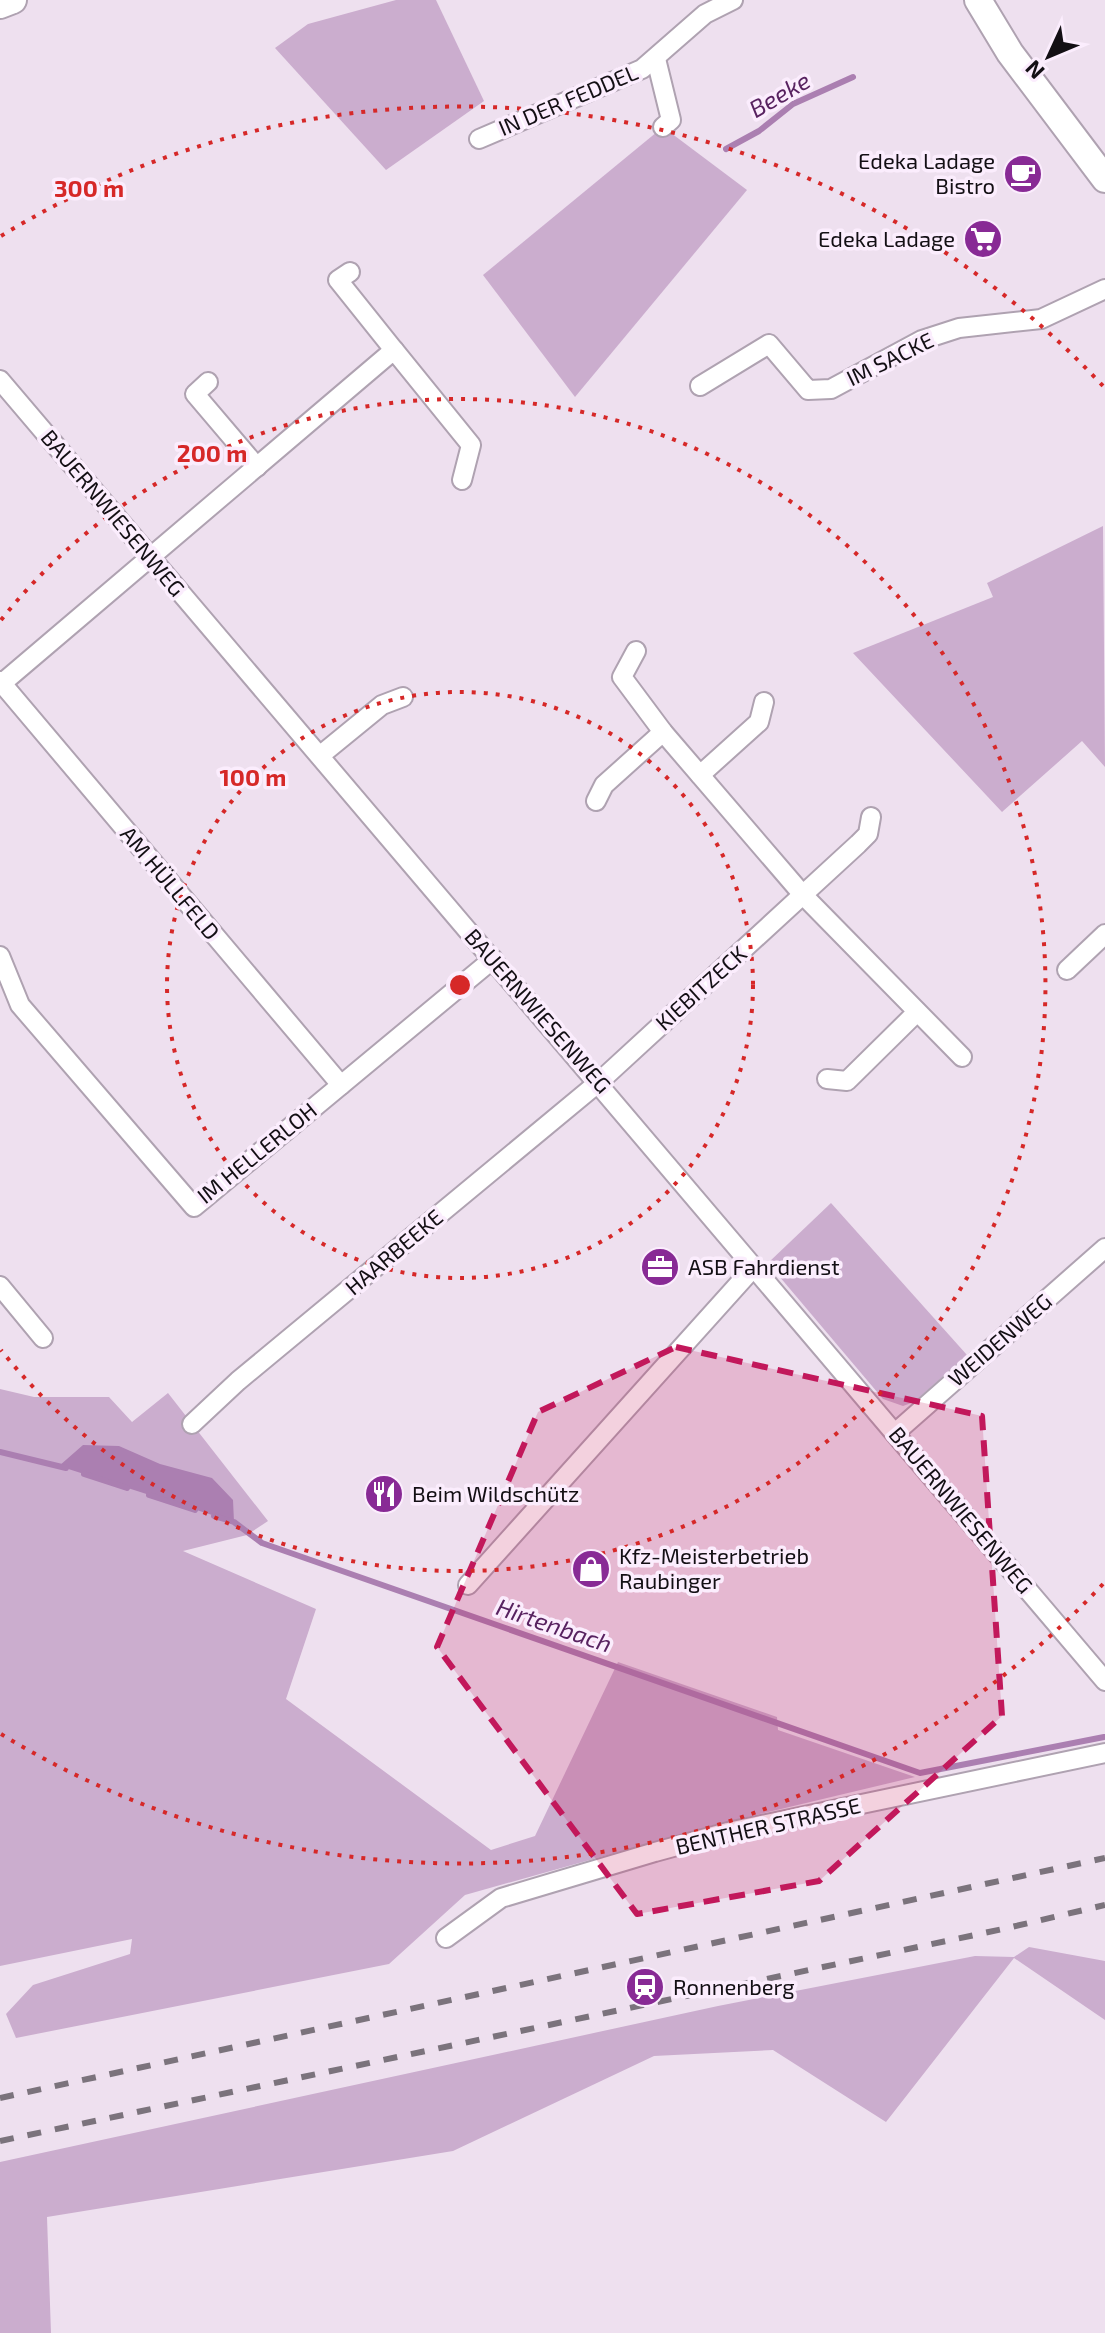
<svg xmlns="http://www.w3.org/2000/svg" width="1105" height="2333" font-family="'Exo 2',sans-serif">
  <style>
    .green { fill: #cbadce }
    .water { fill: #ab7fb1 }
    .lines { fill: none; stroke-linecap: round; stroke-linejoin: round }
    .stream { stroke: #ab7fb1; stroke-width: 6 }
    .street-casing { stroke: #afa2b1; stroke-width: 22 }
    .secondary-casing { stroke: #afa2b1; stroke-width: 30 }
    .street { stroke: #fff; stroke-width: 18 }
    .secondary { stroke: #fff; stroke-width: 26 }
    .rail { stroke: #7b737c; stroke-width: 6; stroke-dasharray: 14 14; stroke-linecap: butt }
    .marked { fill: #c2185b; fill-opacity: 0.2; stroke: #c2185b; stroke-width: 6; stroke-dasharray: 16 10; stroke-linejoin: round }
    .ring { fill: none; stroke: #d62828; stroke-width: 4; stroke-dasharray: 4 8 }
    .labels { text-anchor: middle; stroke-width: 7; stroke-linejoin: round; paint-order: stroke }
    .street-label { font-size: 22px; fill: #130f14; stroke: #fbedfd }
    .poi-label { font-size: 22px; fill: #130f14; stroke: #fbedfd; text-anchor: start }
    .water-label { font-size: 24px; font-style: italic; fill: #582260; stroke: #fbedfd }
    .centre { fill: #d62828; stroke: #fbedfd; stroke-width: 4 }
    .ring-label { font-size: 24px; text-anchor: middle; font-weight: bold; fill: #d62828; stroke: #fbedfd; stroke-width: 7; stroke-linejoin: round; paint-order: stroke }
  </style>
  <rect width="100%" height="100%" fill="#eee0ef"/>
  <g class="green">
    <polygon points="396,0 436,0 484,101 386,170 275,48 308,24"/>
    <polygon points="663,127 747,190 575,397 483,275"/>
    <polygon points="1103,526 1105,767 1082,741 1002,812 853,653 993,597 987,583"/>
    <polygon points="831,1203 967,1355 914,1402 903,1406 883,1399 768,1263"/>
    <polygon points="0,1389 34,1397 109,1397 132,1422 168,1393 268,1521 247,1535 183,1551 316,1609 286,1699 491,1850 535,1836 618,1662 777,1717 778,1730 915,1777 714,1825 465,1895 389,1964 16,2038 6,2014 33,1985 130,1954 132,1939 0,1966"/>
    <polygon points="1029,1947 1105,1961 1105,2020 1014,1958 886,2122 773,2050 654,2056 453,2151 47,2217 51,2333 0,2333 0,2162 718,2006 975,1956 1014,1957"/>
  </g>
  <polygon class="water" points="83,1445 119,1446 160,1464 212,1478 233,1500 234,1522 59,1466"/>
  <g class="lines">
    <g class="stream">
      <polyline points="726,149 759,131 793,104 853,77"/>
      <polyline points="0,1452 66,1468"/>
      <polyline points="84,1474 127,1488"/>
      <polyline points="149,1495 195,1510"/>
      <polyline points="214,1516 234,1522 262,1543 920,1773 1104,1737"/>
    </g>
    <defs>
      <g id="street">
        <polyline points="656,59 671,120 663,127"/>
        <polyline points="479,139 642,69 705,14 733,0"/>
        <polyline points="350,272 338,280 394,350"/>
        <polyline points="0,380 1105,1681"/>
        <polyline points="208,382 195,394 257,467"/>
        <polyline points="700,386 769,344 808,390 831,389 922,340 959,328 1041,319 1105,289"/>
        <polyline points="636,651 622,677 663,732 803,895 962,1057"/>
        <polyline points="0,681 341,1085"/>
        <polyline points="0,685 394,350 471,445 462,480"/>
        <polyline points="322,754 382,705 403,697"/>
        <polyline points="700,775 759,722 764,702"/>
        <polyline points="596,801 604,785 663,732"/>
        <polyline points="0,956 20,1005 194,1207 493,959"/>
        <polyline points="1067,970 1105,934"/>
        <polyline points="827,1079 847,1081 917,1012"/>
        <polyline points="0,1286 43,1338"/>
        <polyline points="192,1424 238,1381 599,1082 858,844 868,834 871,817"/>
        <polyline points="895,1433 1105,1248"/>
        <polyline points="468,1585 754,1267"/>
        <polyline points="446,1938 501,1898 655,1852 728,1832 1105,1753"/>
      </g>
      <g id="secondary">
        <polyline points="978,0 1010,53 1105,179"/>
        <polyline points="0,5 13,0"/>
      </g>
    </defs>
    <use href="#street" class="street-casing"/>
    <use href="#secondary" class="secondary-casing"/>
    <use href="#street" class="street"/>
    <use href="#secondary" class="secondary"/>
    <g class="rail">
      <polyline points="0,2098 1105,1858"/>
      <polyline points="0,2141 1003,1929 1105,1905"/>
    </g>
  </g>
  <path class="marked" d="M676,1347L982,1416L1002,1716L819,1881L637,1914L437,1647L538,1412Z"/>
  <g class="ring">
    <circle cx="460" cy="985" r="293"/>
    <path d="M1 620A586 586 0 1 1 1 1350"/>
    <path d="M1103 1584A879 879 0 0 1 1 1734M1 236A879 879 0 0 1 1103 386"/>
  </g>
  <defs>
    <symbol id="cafe-disc" viewBox="-11 -11 22 22"><circle r="9.5" fill="#882a95" stroke="#fbedfd"/><path d="M-5.5-4.5H6V0H3Q3 3.5 0 3.5H-2.5Q-5.5 3.5-5.5 0ZM3-3.2v2h1.7v-2ZM-6 4.5H4V6H-6Z" fill="#fff"/></symbol>
    <symbol id="supermarket-disc" viewBox="-11 -11 22 22"><circle r="9.5" fill="#882a95" stroke="#fbedfd"/><path d="M-6-5.5h2.5l.6 2H6L4.5 2H-2.5L-4.4-4H-6ZM-1.5 3.2a1.3 1.3 0 1 0 .1 0ZM3 3.2a1.3 1.3 0 1 0 .1 0Z" fill="#fff"/></symbol>
    <symbol id="office-disc" viewBox="-11 -11 22 22"><circle r="9.5" fill="#882a95" stroke="#fbedfd"/><path d="M-6-3h4V-5.5h4V-3h4V5H-6ZM-1-4.5V-3h2v-1.5ZM-6 0V1H6V0Z" fill="#fff"/></symbol>
    <symbol id="restaurant-disc" viewBox="-11 -11 22 22"><circle r="9.5" fill="#882a95" stroke="#fbedfd"/><path d="M-5-6h1v4h1v-4h1v4h1v-4h1v5L-1.5 .5V6h-2V.5L-5-1ZM5-6V6H3V1.5H1.5Q1.5-4 5-6Z" fill="#fff"/></symbol>
    <symbol id="shop-disc" viewBox="-11 -11 22 22"><circle r="9.5" fill="#882a95" stroke="#fbedfd"/><path d="M-5-2.5h2.3a2.7 3.5 0 0 1 5.4 0H5L5.5 6h-11ZM-1.5-2.5h3a1.5 2.3 0 0 0-3 0Z" fill="#fff"/></symbol>
    <symbol id="station-disc" viewBox="-11 -11 22 22"><circle r="9.5" fill="#882a95" stroke="#fbedfd"/><path d="M-3-6H3Q5-6 5-4V2Q5 4 3 4L4.5 6H3L1.5 4h-3L-3 6H-4.5L-3 4Q-5 4-5 2V-4Q-5-6-3-6ZM-3.5-4v3h7v-3ZM-3.5 1v1.5H-2V1ZM2 1v1.5H3.5V1Z" fill="#fff"/></symbol>
  </defs>
  <g fill-rule="evenodd">
    <use href="#cafe-disc" x="1001" y="152" width="44" height="44"/>
    <use href="#supermarket-disc" x="961" y="217" width="44" height="44"/>
    <use href="#office-disc" x="638" y="1245" width="44" height="44"/>
    <use href="#restaurant-disc" x="362" y="1472" width="44" height="44"/>
    <use href="#shop-disc" x="569" y="1547" width="44" height="44"/>
    <use href="#station-disc" x="623" y="1965" width="44" height="44"/>
  </g>
  <g class="labels">
    <g class="street-label">
      <text transform="translate(568 100) rotate(-23)" y="8">IN DER FEDDEL</text>
      <text transform="translate(890 359) rotate(-26)" y="8">IM SACKE</text>
      <text transform="translate(113 513) rotate(50)" y="8">BAUERNWIESENWEG</text>
      <text transform="translate(170 883) rotate(50)" y="8">AM HÜLLFELD</text>
      <text transform="translate(701 988) rotate(-42)" y="8">KIEBITZECK</text>
      <text transform="translate(538 1011) rotate(49)" y="8">BAUERNWIESENWEG</text>
      <text transform="translate(257 1153) rotate(-39)" y="8">IM HELLERLOH</text>
      <text transform="translate(394 1252) rotate(-40)" y="8">HAARBEEKE</text>
      <text transform="translate(1000 1340) rotate(-41)" y="8">WEIDENWEG</text>
      <text transform="translate(961 1510) rotate(50)" y="8">BAUERNWIESENWEG</text>
      <text transform="translate(768 1826) rotate(-13)" y="8">BENTHER STRASSE</text>
    </g>
    <g class="poi-label">
      <text x="995" y="169" text-anchor="end">Edeka Ladage<tspan x="995" dy="25">Bistro</tspan></text>
      <text x="955" y="247" text-anchor="end">Edeka Ladage</text>
      <text x="688" y="1275">ASB Fahrdienst</text>
      <text x="412" y="1502">Beim Wildschütz</text>
      <text x="619" y="1564">Kfz-Meisterbetrieb<tspan x="619" dy="25">Raubinger</tspan></text>
      <text x="673" y="1995">Ronnenberg</text>
    </g>
    <g class="water-label">
      <text transform="translate(780 95) rotate(-30)" y="8">Beeke</text>
      <text transform="translate(554 1626) rotate(19)" y="8">Hirtenbach</text>
    </g>
  </g>
  <circle cx="460" cy="985" r="12" class="centre"/>
  <g class="ring-label">
    <text x="89" y="197">300 m</text>
    <text x="212" y="462">200 m</text>
    <text x="253" y="786">100 m</text>
  </g>
  <g transform="translate(1049 56) rotate(226)" stroke="#fbedfd" stroke-width="6" paint-order="stroke">
  <path d="M0-6L14 30L0 20L-14 30Z" fill="#130f14"/>
  <text y="-12" font-size="22" font-weight="bold" text-anchor="middle" fill="#130f14">N</text>
  </g>
</svg>
